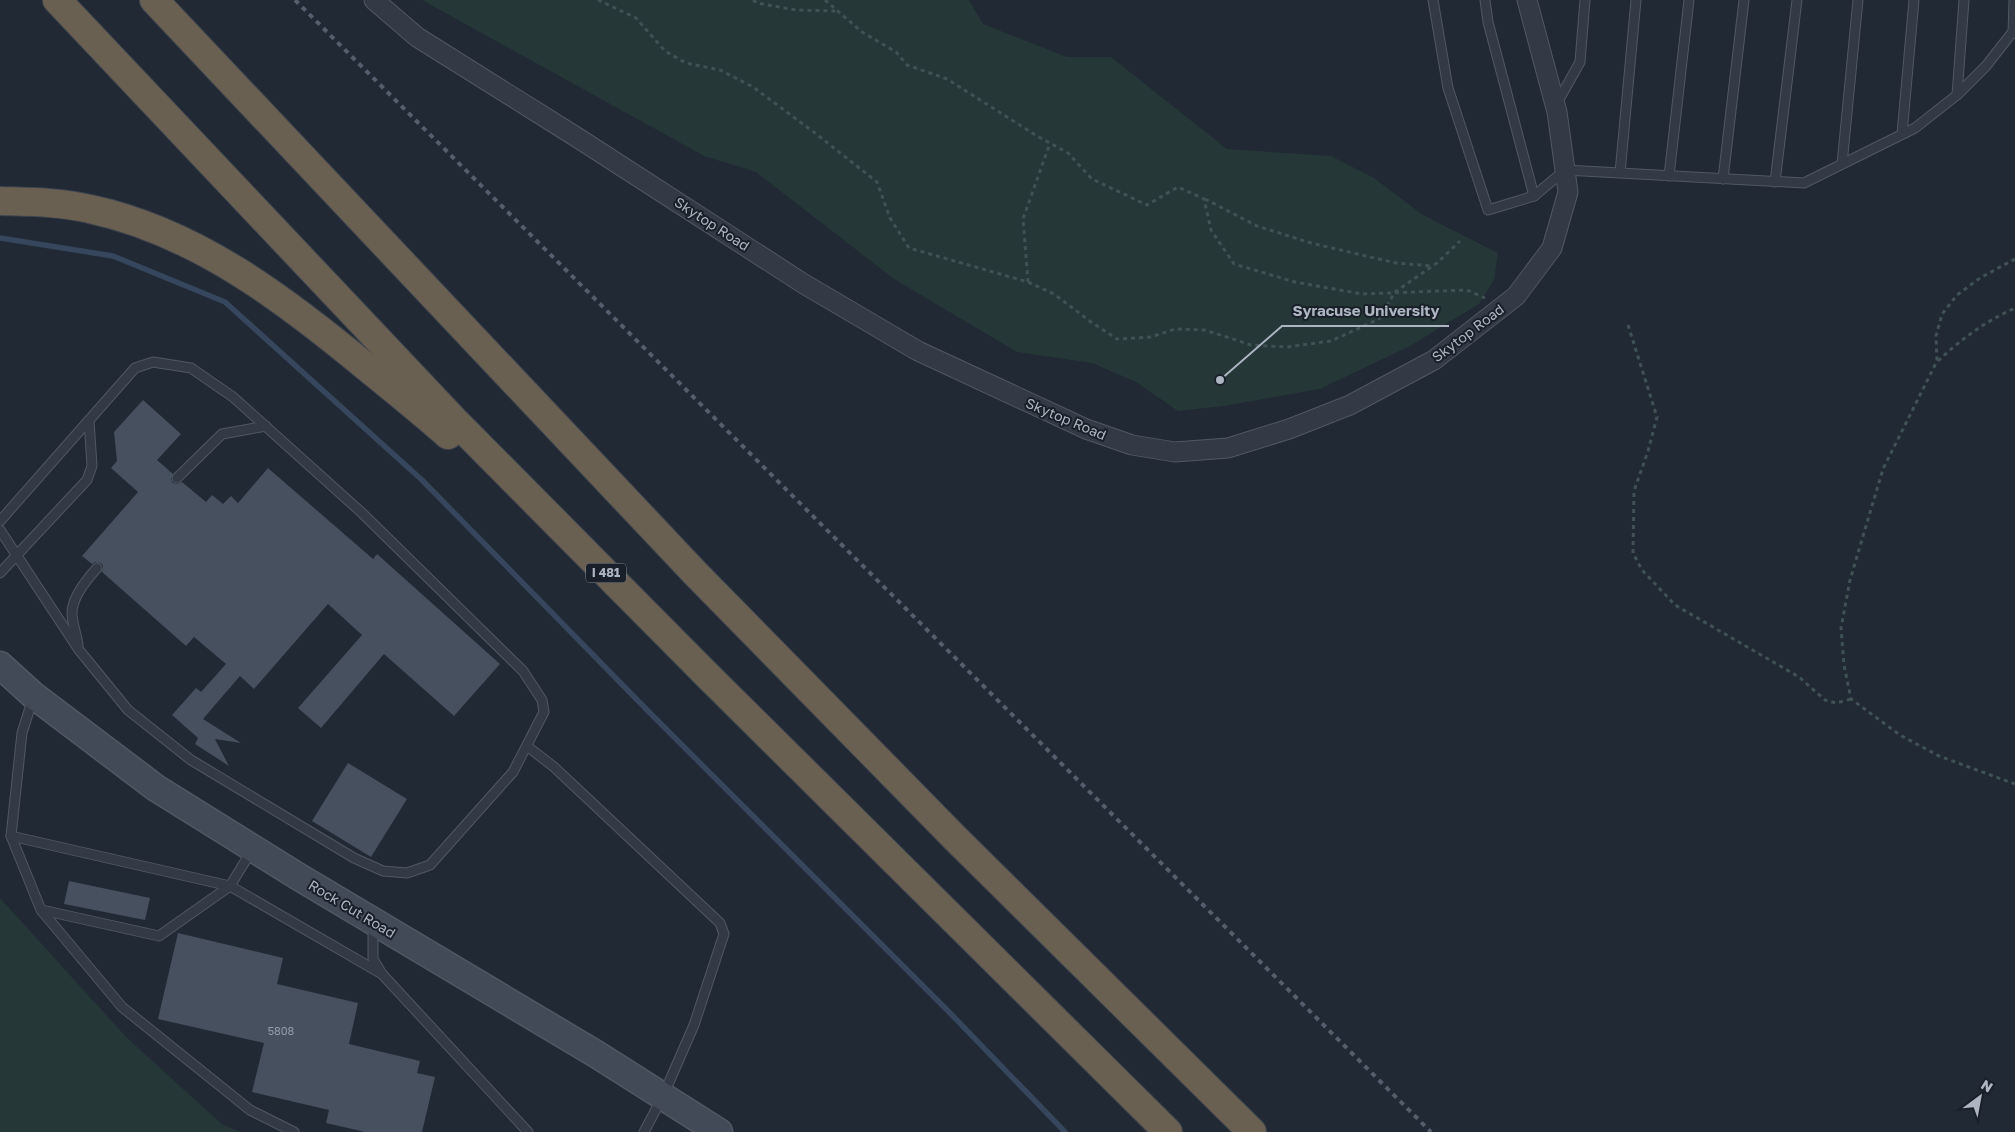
<svg xmlns="http://www.w3.org/2000/svg" width="2015" height="1132" font-family="'Golos Text',sans-serif">
  <style>
    .green { fill: #253737 }
    .lines { fill: none; stroke-linecap: round; stroke-linejoin: round }
    .stream { stroke: #36465c; stroke-width: 5.5 }
    .building { fill: #46505e }
    .lane-casing { stroke: #515863; stroke-width: 11 }
    .street-casing { stroke: #515863; stroke-width: 21 }
    .secondary-casing { stroke: #515863; stroke-width: 29 }
    .highway-casing { stroke: #3e454f; stroke-width: 30 }
    .path { stroke: #415255; stroke-width: 3; stroke-dasharray: 4 4; stroke-linecap: butt }
    .lane { stroke: #333a45; stroke-width: 9 }
    .street { stroke: #333a45; stroke-width: 19 }
    .secondary { stroke: #424a58; stroke-width: 26 }
    .highway { stroke: #6a6051; stroke-width: 28 }
    .rail { stroke: #555e6c; stroke-width: 4; stroke-dasharray: 5 5; stroke-linecap: butt }
    .labels { text-anchor: middle; stroke-width: 4; stroke-linejoin: round; paint-order: stroke }
    .number-label { font-size: 11px; fill: #939ca9 }
    .shield { fill: #192029; stroke: #818894; stroke-width: 1 }
    .shield-label { font-size: 12px; font-weight: bold; fill: #adb5c2 }
    .street-label { font-size: 14px; fill: #adb5c2; stroke: #192029 }
    .leader { fill: none; stroke: #adb5c2; stroke-width: 2 }
    .callout-dot { fill: #adb5c2; stroke: #192029; stroke-width: 2 }
    .callout-label { font-size: 15px; text-anchor: middle; font-weight: bold; fill: #adb5c2; stroke: #192029; stroke-width: 4; stroke-linejoin: round; paint-order: stroke }
  </style>
  <rect width="100%" height="100%" fill="#202934"/>
  <g class="green">
    <polygon points="422,0 969,0 983,24 1067,57 1111,57 1227,149 1331,156 1374,178 1423,215 1498,253 1494,280 1479,304 1410,346 1320,389 1224,406 1178,411 1136,382 1092,363 1017,352 894,279 756,172 704,156"/>
    <polygon points="0,898 127,1038 223,1125 241,1132 0,1132"/>
  </g>
  <g class="lines">
    <polyline class="stream" points="0,238 113,256 225,302 422,480 649,712 950,1013 1065,1132"/>
  </g>
  <g class="building">
    <polygon points="143,400 181,434 157,460 173,474 171,479 173,483 178,484 182,482 206,502 212,495 223,504 231,496 238,503 268,468 373,559 377,554 500,664 454,716 384,654 321,728 298,708 362,635 328,604 254,689 240,676 203,719 241,743 215,739 229,766 195,744 198,738 172,715 196,688 201,692 226,664 194,637 186,646 102,572 103,566 101,563 95,562 92,564 82,556 138,492 111,468 117,461 114,432"/>
    <polygon points="348,763 407,799 371,857 312,821"/>
    <polygon points="69,881 150,898 145,920 64,904"/>
    <polygon points="178,933 283,958 277,984 358,1003 349,1044 420,1061 417,1073 435,1077 422,1132 365,1132 326,1123 329,1110 252,1092 264,1043 158,1019"/>
  </g>
  <g class="lines">
    <defs>
      <g id="lane">
        <polyline points="1433,0 1448,88 1488,210 1534,196 1565,170 1804,183 1915,128 1957,95 1986,66 2015,29"/>
        <polyline points="1485,0 1488,22 1534,196"/>
        <polyline points="2013,33 2014,0"/>
        <polyline points="1957,95 1964,0"/>
        <polyline points="1557,103 1580,62 1585,0"/>
        <polyline points="1902,134 1914,0"/>
        <polyline points="1842,164 1858,0"/>
        <polyline points="1620,173 1636,0"/>
        <polyline points="1669,176 1689,0"/>
        <polyline points="1723,179 1744,0"/>
        <polyline points="1775,182 1797,0"/>
        <polyline points="177,478 222,434 266,426"/>
        <polyline points="0,521 135,368 153,362 191,368 233,397 361,512 523,671 542,700 544,712 513,772 430,865 407,873 383,871 354,858 191,760 128,710 79,650 0,530"/>
        <polyline points="0,573 87,480 92,466 89,420"/>
        <path d="M78,645C77,635 72,624 72,613C72,598 87,579 97,568"/>
        <polyline points="33,698 22,733 11,836 41,910 122,1007 250,1110 294,1132"/>
        <polyline points="527,746 554,767 720,923 724,934 694,1025 663,1096 644,1132"/>
        <polyline points="11,836 230,886 382,974"/>
        <polyline points="42,910 159,936 230,886 252,850"/>
        <polyline points="373,926 373,959 382,974 528,1132"/>
      </g>
      <polyline id="street" points="374,0 417,37 578,138 804,284 918,351 1086,429 1132,445 1175,452 1228,448 1289,429 1350,405 1434,360 1516,296 1552,248 1568,192 1557,112 1527,0"/>
      <polyline id="secondary" points="0,665 33,695 156,788 299,877 596,1054 719,1132"/>
      <g id="highway">
        <polyline points="57,0 455,421 708,676 1168,1132"/>
        <polyline points="154,0 695,573 954,837 1252,1132"/>
        <path d="M0,201C30,202 61,202 90,209C197,232 287,301 370,370C396,391 423,413 448,435"/>
      </g>
    </defs>
    <use href="#lane" class="lane-casing"/>
    <use href="#street" class="street-casing"/>
    <use href="#secondary" class="secondary-casing"/>
    <use href="#highway" class="highway-casing"/>
    <g class="path">
      <polyline points="598,0 636,18 665,51 686,63 720,70 753,87 815,133 877,182 890,218 909,248 1028,282 1054,294 1091,322 1117,339 1151,337 1175,329 1205,330 1251,345 1287,347 1331,341 1379,319 1395,292 1437,263 1460,241"/>
      <polyline points="753,0 757,3 796,10 836,11"/>
      <polyline points="825,0 862,32 896,52 907,65 947,79 1037,136 1068,153 1092,179 1147,205 1178,187 1204,199 1211,230 1234,264 1295,282 1362,294 1467,290 1485,298"/>
      <polyline points="1205,199 1257,226 1311,243 1396,263 1433,266"/>
      <polyline points="2015,259 1980,278 1957,295 1942,314 1936,336 1937,361 1883,469 1850,580 1841,628 1844,665 1851,699 1900,735 1939,756 2015,784"/>
      <polyline points="1028,282 1023,219 1050,143"/>
      <polyline points="1628,325 1657,417 1648,451 1634,491 1633,553 1642,570 1675,605 1799,677 1825,700 1836,703 1851,699"/>
      <path d="M1938,361C1961,339 1986,321 2015,308"/>
    </g>
    <use href="#lane" class="lane"/>
    <use href="#street" class="street"/>
    <use href="#secondary" class="secondary"/>
    <use href="#highway" class="highway"/>
    <polyline class="rail" points="295,0 1431,1132"/>
  </g>
  <g class="labels">
    <g class="number-label">
      <text x="281" y="1035">5808</text>
    </g>
    <rect class="shield" x="586" y="563.5" width="40" height="19" rx="4"/>
    <g class="shield-label">
      <text x="606" y="577">I 481</text>
    </g>
    <g class="street-label">
      <text transform="translate(712 224) rotate(33)" y="5">Skytop Road</text>
      <text transform="translate(1468 333) rotate(-37)" y="5">Skytop Road</text>
      <text transform="translate(1066 419) rotate(23)" y="5">Skytop Road</text>
      <text transform="translate(352 909) rotate(31)" y="5">Rock Cut Road</text>
    </g>
  </g>
  <path class="leader" d="M1220 380L1282 326H1449"/>
  <circle class="callout-dot" cx="1220" cy="380" r="5"/>
  <g class="callout-label">
    <text x="1366" y="316">Syracuse University</text>
  </g>
  <g transform="translate(1980 1097) rotate(32)" stroke="#192029" stroke-width="4" paint-order="stroke">
  <path d="M0-4L9 19L0 12L-9 19Z" fill="#adb5c2"/>
  <text y="-8" font-size="14" font-weight="bold" text-anchor="middle" fill="#adb5c2">N</text>
  </g>
</svg>
